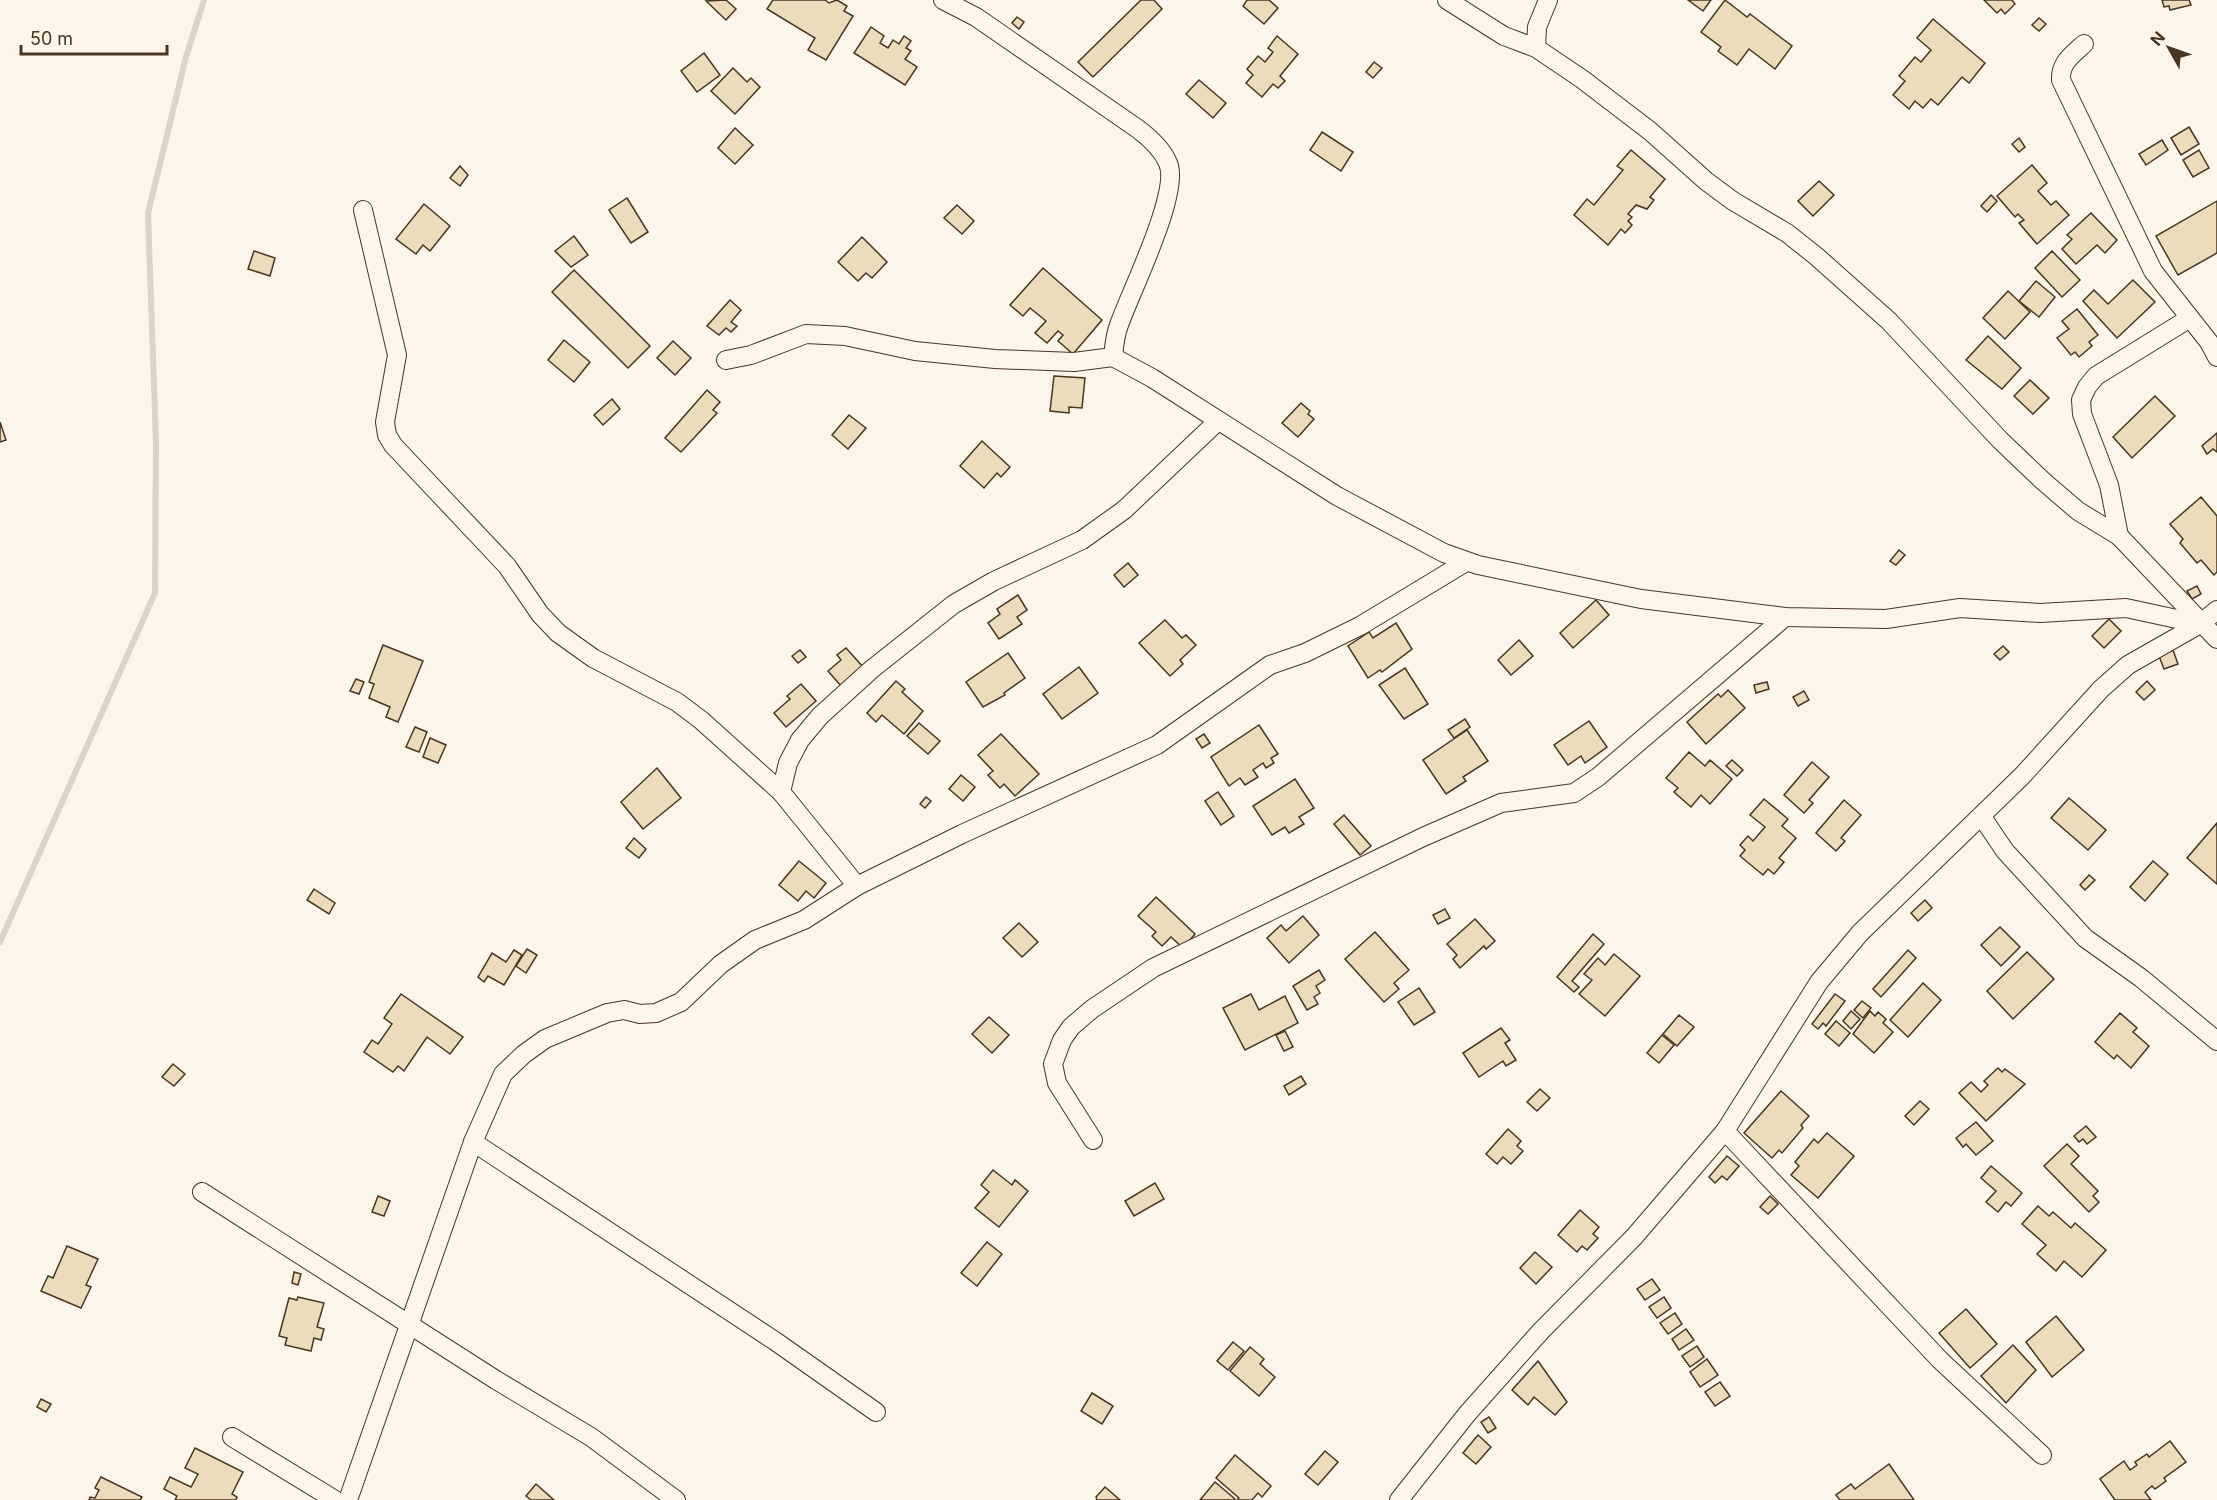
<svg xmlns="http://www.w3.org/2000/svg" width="2217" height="1500" font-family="Inter,sans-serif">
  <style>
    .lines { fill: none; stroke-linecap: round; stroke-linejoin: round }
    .stream { stroke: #dcd4c6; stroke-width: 6 }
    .building { fill: #ecdcbc; stroke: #4a3520; stroke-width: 1.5 }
    .minor-casing { stroke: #4a3520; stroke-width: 20 }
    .minor { stroke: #fbf6e9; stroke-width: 18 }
  </style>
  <rect width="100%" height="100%" fill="#fbf6e9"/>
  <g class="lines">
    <polyline class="stream" points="0,942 155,593 156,444 148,213 186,57 204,0"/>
  </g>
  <g class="building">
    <polygon points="726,0 736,9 726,20 706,1"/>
    <polygon points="773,0 825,0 829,3 837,0 847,6 844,11 853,16 826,60 808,50 815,38 767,9"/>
    <polygon points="1141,0 1154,0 1162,9 1093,77 1078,62"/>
    <polygon points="1247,0 1269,0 1278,8 1264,24 1243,6"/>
    <polygon points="1688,0 1711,0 1703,11"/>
    <polygon points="1725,0 1747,17 1750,14 1792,46 1775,69 1749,49 1737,65 1718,51 1721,47 1701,32"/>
    <polygon points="1984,0 2012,0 2015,4 2005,14 2001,9 1997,13"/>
    <polygon points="2162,0 2189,0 2191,5 2170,10 2169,6 2164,7"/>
    <polygon points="1017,17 1024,22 1019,29 1012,23"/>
    <polygon points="2039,18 2046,24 2039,31 2032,25"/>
    <polygon points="1933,19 1985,63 1969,83 1962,77 1938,105 1931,99 1923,108 1915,101 1909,109 1893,95 1905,81 1899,76 1915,57 1921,62 1931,50 1917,38"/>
    <polygon points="871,27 884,36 880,43 888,48 893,40 899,44 904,36 911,41 906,48 911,51 905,59 917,67 905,85 854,53"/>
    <polygon points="1277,36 1298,54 1280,76 1285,81 1278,88 1273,84 1262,97 1246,83 1253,75 1247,69 1258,56 1265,62 1273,52 1268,48"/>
    <polygon points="704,53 720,75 697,92 681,71"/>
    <polygon points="1374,62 1382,68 1373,78 1366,72"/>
    <polygon points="733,68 747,82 751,78 760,87 735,114 711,91"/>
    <polygon points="1199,80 1226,103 1213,118 1186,94"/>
    <polygon points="2189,127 2199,144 2181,155 2171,138"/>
    <polygon points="735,128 753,145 735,164 718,148"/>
    <polygon points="1322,132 1353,152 1341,171 1310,150"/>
    <polygon points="2019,138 2025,147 2019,152 2012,144"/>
    <polygon points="2162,140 2168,150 2146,165 2139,154"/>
    <polygon points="1631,150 1665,179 1650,197 1654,200 1647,209 1636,205 1628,214 1632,217 1628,221 1632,225 1625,233 1621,229 1608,245 1574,215 1587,199 1594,205 1623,170 1617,166"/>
    <polygon points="2199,150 2209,168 2193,177 2183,160"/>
    <polygon points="2032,165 2047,183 2038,191 2051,205 2056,201 2069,215 2037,244 2019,223 2024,220 2018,214 2015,217 1997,196"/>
    <polygon points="460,166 468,175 460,186 450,178"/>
    <polygon points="1819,181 1834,195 1813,216 1798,201"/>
    <polygon points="1991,195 1997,201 1987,212 1981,206"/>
    <polygon points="627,198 648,232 631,243 609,210"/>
    <polygon points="2217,201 2217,253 2178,275 2156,236"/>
    <polygon points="424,204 450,226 430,251 423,245 416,254 396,239"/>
    <polygon points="957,205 974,221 962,234 944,218"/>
    <polygon points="2091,213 2117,240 2105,253 2097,245 2076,264 2062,249 2072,239 2067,235"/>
    <polygon points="574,236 588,255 571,267 555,251"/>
    <polygon points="862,237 887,262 872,278 866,273 858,281 838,262"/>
    <polygon points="254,251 275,258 270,276 248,269"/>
    <polygon points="2052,251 2080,280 2062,297 2035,268"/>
    <polygon points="1043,268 1102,320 1073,354 1058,341 1063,335 1058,331 1047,343 1035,333 1046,321 1030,308 1023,316 1010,305"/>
    <polygon points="574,270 650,346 628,368 552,292"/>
    <polygon points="2133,280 2155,302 2117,338 2083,301 2094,290 2108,304"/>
    <polygon points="2036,281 2055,297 2039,317 2019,301"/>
    <polygon points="2008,291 2030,312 2005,339 1983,318"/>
    <polygon points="730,300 741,310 731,322 737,326 731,332 726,328 719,335 707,326"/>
    <polygon points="2077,309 2098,335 2089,342 2092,346 2079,357 2075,352 2071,355 2057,338 2069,329 2062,321"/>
    <polygon points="1988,336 2021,368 2002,389 1966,360"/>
    <polygon points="564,340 590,362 574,382 548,360"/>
    <polygon points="673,341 691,358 675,375 657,358"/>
    <polygon points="1054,376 1085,378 1082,408 1069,407 1069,413 1050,411"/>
    <polygon points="2030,380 2049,398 2033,414 2014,396"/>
    <polygon points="707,390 720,402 713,410 717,413 681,452 665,438"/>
    <polygon points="2155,396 2175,416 2132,458 2113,437"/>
    <polygon points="612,399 620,409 603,425 594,415"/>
    <polygon points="1301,403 1310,411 1308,414 1314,419 1298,437 1282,423"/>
    <polygon points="849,415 866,428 848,449 832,435"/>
    <polygon points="0,422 6,440 0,442"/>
    <polygon points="2217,433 2217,452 2213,449 2207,454 2202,446"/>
    <polygon points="982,441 1010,467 1001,477 997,473 984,488 960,466"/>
    <polygon points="2201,497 2217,516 2217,572 2214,575 2201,560 2197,563 2180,543 2183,539 2170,524"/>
    <polygon points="1899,550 1905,555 1896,565 1890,561"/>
    <polygon points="1128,563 1138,575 1124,587 1114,575"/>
    <polygon points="2197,586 2201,594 2192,599 2187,591"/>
    <polygon points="1018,595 1027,610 1017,617 1022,624 999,639 988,623 1000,614 997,609"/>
    <polygon points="1596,600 1609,615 1573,648 1560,633"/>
    <polygon points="2109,619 2121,631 2104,648 2092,636"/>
    <polygon points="1165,620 1182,638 1186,635 1196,645 1180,660 1183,664 1170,676 1139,643"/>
    <polygon points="1396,623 1412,649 1382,672 1380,670 1368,678 1348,646 1369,632 1373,638"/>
    <polygon points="1519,640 1533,656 1511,675 1498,660"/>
    <polygon points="383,645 423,661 398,722 386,717 390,707 369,698 374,684 369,682"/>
    <polygon points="2003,646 2009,652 2000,660 1994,654"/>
    <polygon points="846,648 864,668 842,687 828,671 841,660 837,655"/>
    <polygon points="800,650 806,657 798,663 792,656"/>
    <polygon points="2173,650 2178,664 2164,669 2159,656"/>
    <polygon points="1008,653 1025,678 1004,693 1005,695 983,707 966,682"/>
    <polygon points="1079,667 1098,693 1062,719 1043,694"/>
    <polygon points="1405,668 1428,704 1404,719 1379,685"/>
    <polygon points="356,679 364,682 359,694 350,691"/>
    <polygon points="896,681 905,689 902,692 923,711 904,734 882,715 876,722 867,713"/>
    <polygon points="2147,681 2155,690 2144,700 2136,692"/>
    <polygon points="1767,682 1769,689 1756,693 1754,685"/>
    <polygon points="801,684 816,701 786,727 774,713 790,699 787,696"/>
    <polygon points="1728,690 1745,708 1706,744 1687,722 1718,694 1721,697"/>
    <polygon points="1804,691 1809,700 1798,706 1793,697"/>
    <polygon points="1465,719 1470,727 1454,738 1448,730"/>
    <polygon points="1589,721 1607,747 1585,763 1581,756 1568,765 1554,745"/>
    <polygon points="919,723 940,741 928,754 907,736"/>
    <polygon points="1259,725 1278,754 1271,758 1274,763 1266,768 1263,763 1253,770 1258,777 1245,785 1240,778 1229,786 1211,757"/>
    <polygon points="415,727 427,732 419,752 406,747"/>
    <polygon points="1467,730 1488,761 1463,777 1466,781 1446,794 1423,760"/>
    <polygon points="1001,734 1039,774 1015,796 1004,784 1000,788 988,775 993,771 978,755"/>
    <polygon points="1204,734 1210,743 1202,748 1196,739"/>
    <polygon points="430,738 446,745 438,763 423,757"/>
    <polygon points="1689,752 1705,766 1710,760 1732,779 1710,804 1701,795 1691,807 1674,792 1678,788 1666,778"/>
    <polygon points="1732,760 1743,770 1737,776 1726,766"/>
    <polygon points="1812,762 1829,777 1809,800 1813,803 1804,813 1784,795"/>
    <polygon points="657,768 681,798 643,829 621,802"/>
    <polygon points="961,775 975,787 963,801 949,789"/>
    <polygon points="1295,779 1314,808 1299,817 1304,824 1289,833 1285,827 1272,835 1253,806"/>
    <polygon points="1218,792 1234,816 1221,825 1205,801"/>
    <polygon points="926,797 931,801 925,808 920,804"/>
    <polygon points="2069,798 2106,830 2088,850 2051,818"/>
    <polygon points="1764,799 1788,819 1782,826 1796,838 1779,858 1784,862 1774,874 1768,869 1763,875 1740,856 1745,850 1740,845 1748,836 1753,841 1765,827 1750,815"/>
    <polygon points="1844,800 1861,815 1841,838 1845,841 1836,851 1816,833"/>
    <polygon points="1344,815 1371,846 1360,855 1334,824"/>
    <polygon points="2217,823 2217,884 2187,858"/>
    <polygon points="634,838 646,849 639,858 626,848"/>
    <polygon points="799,861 826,883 814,898 806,891 798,901 779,885"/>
    <polygon points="2153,861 2168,874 2145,901 2130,887"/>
    <polygon points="2089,875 2095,880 2085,890 2080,885"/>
    <polygon points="314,889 335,903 329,914 307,900"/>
    <polygon points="1156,897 1195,934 1183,948 1171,937 1162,946 1152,936 1156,932 1138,916"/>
    <polygon points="1925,900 1932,908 1918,921 1911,913"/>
    <polygon points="1445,909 1450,918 1438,924 1433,915"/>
    <polygon points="1303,916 1319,935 1289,963 1267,938 1281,925 1286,931"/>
    <polygon points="1475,919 1495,941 1486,949 1484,946 1460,968 1453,959 1457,955 1447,944"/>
    <polygon points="1019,923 1038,942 1022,957 1003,938"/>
    <polygon points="2000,927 2020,947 2001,966 1981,945"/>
    <polygon points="1375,932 1409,970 1394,983 1399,989 1384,1002 1345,959"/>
    <polygon points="1593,934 1604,944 1572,981 1579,987 1574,992 1557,977"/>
    <polygon points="527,949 537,955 526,973 516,966"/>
    <polygon points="514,950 522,955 504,985 488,976 484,982 478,977 492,953 506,962"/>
    <polygon points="1908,950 1916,958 1881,997 1873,989"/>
    <polygon points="2027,952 2054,979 2013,1019 1987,991"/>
    <polygon points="1614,954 1640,976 1605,1016 1579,994 1592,980 1584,974 1598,958 1605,965"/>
    <polygon points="1319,970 1325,980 1316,986 1320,993 1314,997 1318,1004 1307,1010 1293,986"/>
    <polygon points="1923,983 1941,1000 1908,1037 1890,1020"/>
    <polygon points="1419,988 1435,1012 1414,1025 1398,1002"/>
    <polygon points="401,994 463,1037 450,1054 427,1037 404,1071 398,1066 393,1072 364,1052 372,1040 378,1044 392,1024 384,1018"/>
    <polygon points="1251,994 1259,1010 1285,996 1298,1023 1245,1050 1223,1008"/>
    <polygon points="1835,994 1845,1001 1826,1026 1823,1023 1818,1029 1812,1024"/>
    <polygon points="1862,1001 1871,1008 1863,1018 1854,1010"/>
    <polygon points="1851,1011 1860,1019 1851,1029 1843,1021"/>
    <polygon points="1870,1011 1875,1016 1878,1012 1886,1019 1883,1023 1893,1032 1874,1053 1853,1034"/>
    <polygon points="2120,1013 2137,1028 2133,1032 2149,1046 2131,1068 2117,1055 2114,1059 2095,1042"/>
    <polygon points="1679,1015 1694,1027 1677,1046 1663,1034"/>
    <polygon points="989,1017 1009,1035 992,1053 972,1034"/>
    <polygon points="1836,1021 1850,1033 1839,1046 1825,1034"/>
    <polygon points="1501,1028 1510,1040 1505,1043 1516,1060 1506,1066 1503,1061 1479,1077 1463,1053"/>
    <polygon points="1285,1031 1293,1047 1284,1051 1276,1035"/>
    <polygon points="1662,1035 1674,1045 1659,1063 1647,1053"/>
    <polygon points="173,1064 185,1074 174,1086 162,1077"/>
    <polygon points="1998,1068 2002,1072 2005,1069 2025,1084 1986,1121 1959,1093 1971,1082 1981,1092 1988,1085 1984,1081"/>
    <polygon points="1301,1076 1306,1084 1289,1095 1284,1086"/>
    <polygon points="1540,1089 1550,1098 1537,1111 1527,1102"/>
    <polygon points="1781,1091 1809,1116 1801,1125 1803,1128 1782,1153 1779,1150 1772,1158 1744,1133"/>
    <polygon points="1920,1101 1929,1109 1914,1125 1905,1116"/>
    <polygon points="1976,1122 1993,1141 1976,1155 1966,1144 1963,1147 1956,1138"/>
    <polygon points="2086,1126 2096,1137 2087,1144 2083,1139 2079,1142 2074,1136"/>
    <polygon points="1508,1129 1521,1141 1517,1146 1523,1151 1511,1164 1503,1157 1497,1164 1486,1154"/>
    <polygon points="1827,1133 1854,1156 1818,1198 1791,1175 1799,1166 1795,1162 1814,1139 1818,1143"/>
    <polygon points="2067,1144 2079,1156 2071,1164 2098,1191 2093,1196 2099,1202 2089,1212 2044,1166"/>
    <polygon points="1727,1156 1739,1166 1727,1180 1722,1176 1715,1183 1709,1177"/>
    <polygon points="1991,1166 2022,1193 2011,1206 2006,1202 1998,1212 1986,1202 1996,1191 1981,1178"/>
    <polygon points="993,1170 1012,1185 1015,1180 1028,1191 999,1227 975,1208 989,1192 981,1185"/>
    <polygon points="1155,1183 1164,1199 1134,1216 1125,1201"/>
    <polygon points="378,1196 390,1201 384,1216 372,1212"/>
    <polygon points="1770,1196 1778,1204 1768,1214 1760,1207"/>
    <polygon points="2038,1206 2049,1216 2053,1212 2071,1228 2075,1223 2106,1250 2082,1277 2064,1261 2056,1271 2037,1254 2046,1245 2022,1224"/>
    <polygon points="1580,1210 1599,1227 1593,1234 1598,1238 1587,1250 1582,1246 1577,1252 1558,1235"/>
    <polygon points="987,1242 1002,1254 977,1286 961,1273"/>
    <polygon points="67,1246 98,1259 86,1285 91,1287 81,1308 41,1291 48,1276 53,1278"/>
    <polygon points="1535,1252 1552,1267 1536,1284 1520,1268"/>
    <polygon points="294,1272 301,1274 298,1285 292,1283"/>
    <polygon points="1652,1279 1660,1290 1645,1300 1637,1289"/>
    <polygon points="298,1297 324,1303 317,1327 324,1329 321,1340 314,1338 311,1351 285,1345 287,1338 279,1336 289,1298 297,1300"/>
    <polygon points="1664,1297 1671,1308 1657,1318 1649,1307"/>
    <polygon points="1966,1309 1997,1344 1970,1368 1939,1333"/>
    <polygon points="1675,1313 1682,1324 1668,1334 1660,1323"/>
    <polygon points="2056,1316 2084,1350 2052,1377 2026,1342"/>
    <polygon points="1686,1329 1694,1340 1679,1350 1672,1339"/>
    <polygon points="1233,1342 1244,1351 1228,1370 1217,1361"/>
    <polygon points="2013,1345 2036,1370 2006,1403 1981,1376"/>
    <polygon points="1697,1346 1704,1357 1690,1367 1682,1356"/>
    <polygon points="1250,1347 1264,1359 1260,1364 1275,1377 1259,1396 1230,1371"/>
    <polygon points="1707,1359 1718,1375 1700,1387 1690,1372"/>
    <polygon points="1538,1361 1567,1402 1555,1415 1534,1397 1528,1405 1512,1390"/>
    <polygon points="1720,1382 1730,1396 1715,1406 1705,1392"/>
    <polygon points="1092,1393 1113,1406 1102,1424 1081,1411"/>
    <polygon points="41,1399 51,1404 46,1412 37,1407"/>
    <polygon points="1489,1417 1496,1428 1488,1433 1481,1422"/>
    <polygon points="1478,1435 1491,1447 1476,1464 1463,1453"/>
    <polygon points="2170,1441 2186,1462 2164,1478 2166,1481 2155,1489 2152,1486 2145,1492 2151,1500 2115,1500 2100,1479 2124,1461 2130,1470 2137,1465 2135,1462 2147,1454 2149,1457"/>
    <polygon points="195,1448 243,1472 232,1494 237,1497 236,1500 175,1500 177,1496 164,1489 170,1477 191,1487 198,1474 185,1468"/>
    <polygon points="1325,1451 1338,1462 1318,1485 1305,1474"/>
    <polygon points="1235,1455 1271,1486 1262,1497 1258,1493 1252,1500 1237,1500 1239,1498 1216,1478"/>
    <polygon points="1889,1464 1914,1500 1840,1500 1836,1495 1851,1484 1855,1489"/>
    <polygon points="101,1477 142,1497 140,1500 89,1500 90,1497 95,1498 99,1490 95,1488"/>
    <polygon points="1215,1482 1235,1499 1234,1500 1200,1500"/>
    <polygon points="536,1484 554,1500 531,1500 526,1496"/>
    <polygon points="1105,1487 1120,1500 1097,1500 1096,1497"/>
  </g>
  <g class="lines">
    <defs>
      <g id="minor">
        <path d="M943,0L976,17L1138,129C1150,138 1162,149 1168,163C1181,192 1130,293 1119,325C1115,335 1114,346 1113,357L1152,378L1337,496L1444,553L1478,565L1641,599L1785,617L1886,619L1960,608L2040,613L2126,608L2200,624"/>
        <polyline points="1447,0 1504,36 1536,48 1582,79 1650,131 1706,181 1733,201 1787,233 1816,256 1889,321 2000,440 2043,481 2078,511 2119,536 2217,639"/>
        <path d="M2084,44C2072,55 2060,63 2061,80L2153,271L2209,342L2217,357"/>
        <polyline points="1536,48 1537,27 1548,0"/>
        <polyline points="363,210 397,355 385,422 387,435 393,445 507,566 540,614 558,633 593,658 677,702 701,720 781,792 857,886"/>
        <polyline points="726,360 751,355 806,334 845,336 915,351 995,359 1074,362 1113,357"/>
        <polyline points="2119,536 2109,485 2082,414 2081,400 2087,387 2096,376 2190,318"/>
        <polyline points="781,792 788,763 800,740 820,716 872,669 954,604 994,581 1082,540 1124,510 1218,421"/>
        <polyline points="1982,817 2005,851 2085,938 2141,978 2217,1041"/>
        <polyline points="1725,1131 1940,1360 2042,1455"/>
        <polyline points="1093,1140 1057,1083 1053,1064 1062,1040 1071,1027 1092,1009 1153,968 1423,837 1501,803 1574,793 1598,777 1785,617"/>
        <polyline points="473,1142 775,1341 876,1412"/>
        <polyline points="202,1192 496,1380 591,1437 676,1500"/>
        <polyline points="232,1437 335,1500"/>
        <polyline points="348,1500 473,1142 503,1074 524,1054 545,1039 607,1013 624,1010 640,1014 656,1013 681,1002 721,964 755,940 804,920 857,886 962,834 1157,745 1270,665 1305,653 1360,626 1466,562"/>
        <polyline points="1399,1500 1467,1414 1541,1331 1634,1237 1725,1131 1819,982 1860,933 2022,776 2101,689 2128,665 2200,624 2217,610"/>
      </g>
    </defs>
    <use href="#minor" class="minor-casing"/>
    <use href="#minor" class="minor"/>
  </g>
  <g transform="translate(2169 48) rotate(310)" stroke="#fbf6e9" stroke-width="4.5" paint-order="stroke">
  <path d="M0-4.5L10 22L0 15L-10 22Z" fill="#4a3520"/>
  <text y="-9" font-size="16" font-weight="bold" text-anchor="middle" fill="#4a3520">N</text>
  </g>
  <path d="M21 45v9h146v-9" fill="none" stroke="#4a3520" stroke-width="3"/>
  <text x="30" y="45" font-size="18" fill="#4a3520" stroke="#fbf6e9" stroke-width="4.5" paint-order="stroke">50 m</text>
</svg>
